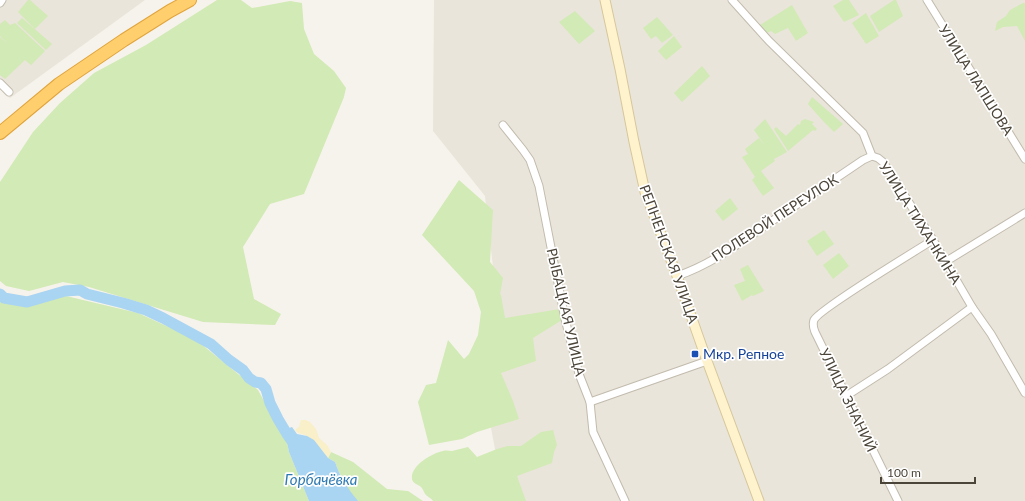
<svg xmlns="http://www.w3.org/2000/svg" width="1025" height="501" font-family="Lato,sans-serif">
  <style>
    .residential { fill: #eae5da }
    .green { fill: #d2eab5 }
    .sand { fill: #f9efc9 }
    .water { fill: #a9d4f2 }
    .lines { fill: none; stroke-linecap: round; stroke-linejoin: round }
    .river { stroke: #a9d4f2; stroke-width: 11 }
    .street-casing { stroke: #c2bbae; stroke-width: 9 }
    .secondary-casing { stroke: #d6c79b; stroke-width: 11 }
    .highway-casing { stroke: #e0a43c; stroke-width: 14 }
    .street { stroke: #fff; stroke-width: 7 }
    .secondary { stroke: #fff3cd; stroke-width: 9 }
    .highway { stroke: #ffcf6e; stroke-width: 12 }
    .transit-dot { fill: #1a4fb4; stroke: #fff; stroke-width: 1.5 }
    .labels { text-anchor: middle; stroke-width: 3.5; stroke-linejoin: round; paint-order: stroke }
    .street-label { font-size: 14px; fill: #4b4439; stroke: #fff }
    .transit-label { font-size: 14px; fill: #164399; stroke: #fff; text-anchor: start }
    .water-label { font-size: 15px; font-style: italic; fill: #2e7ab2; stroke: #fff }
  </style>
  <rect width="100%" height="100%" fill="#f6f3ec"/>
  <g class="residential">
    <polygon points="0,0 145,0 10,98 0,89"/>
    <polygon points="434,0 1025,0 1025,501 511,501 501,481 482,380 499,320 485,196 433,131"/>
  </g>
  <g class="green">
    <polygon points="28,0 30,0 48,16 35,29 18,12"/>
    <polygon points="217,0 241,0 252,8 290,1 302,3 304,29 314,54 334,71 346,88 344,97 304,194 270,204 243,247 254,299 281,314 275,325 203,322 89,287 63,282 29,291 6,286 0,281 0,182 33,132 60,103 94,73 146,45"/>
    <polygon points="843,0 849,0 859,15 844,22 833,6"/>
    <polygon points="894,0 896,0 903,16 879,32 870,16"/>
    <polygon points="1023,3 1025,3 1025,41 1017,26 1003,27 995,31 997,22 1006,16 1010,10"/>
    <polygon points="792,5 808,33 796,41 788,28 775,34 771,31 767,33 760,25"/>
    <polygon points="575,11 595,31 579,44 559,22"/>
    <polygon points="866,13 879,36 866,44 852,23"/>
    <polygon points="657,17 673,35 662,43 656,36 651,39 643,28"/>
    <polygon points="22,18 52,44 46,50 17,23"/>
    <polygon points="5,20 10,25 15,23 45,51 31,65 25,60 5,79 0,75 0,37 9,45 0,36 0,24"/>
    <polygon points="674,36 682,47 666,60 658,51"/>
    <polygon points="702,66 710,76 682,102 674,93"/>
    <polygon points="812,97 843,124 834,132 824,122 808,104"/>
    <polygon points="765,119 787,152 774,159 775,161 761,171 774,188 763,196 752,180 755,177 742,157 748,154 745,149 759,138 766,147 754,130"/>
    <polygon points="805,119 814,122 812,124 817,129 815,131 813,130 788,151 774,129 776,127 786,136 798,124 800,125 801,121"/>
    <polygon points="459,180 493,210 490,262 503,278 500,294 501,295 505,318 560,309 562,320 533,338 536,361 501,373 513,401 519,419 477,432 462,439 429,445 418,402 426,385 436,383 448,340 464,359 469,354 478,335 481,312 474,291 422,235"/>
    <polygon points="730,198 738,209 723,221 715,211"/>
    <polygon points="824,230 834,244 817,256 807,241"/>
    <polygon points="839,253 849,266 833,279 823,265"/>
    <polygon points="748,265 764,291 753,296 752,295 742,301 734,285 745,281 740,269"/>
    <polygon points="0,296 4,301 23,305 66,296 138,313 195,339 258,390 287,442 289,452 309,501 0,501"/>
    <path d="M553,430L557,445L554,452L552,463L517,476L526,501H433C431,498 428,497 426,495C424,493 423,489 421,487C418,484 413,484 412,479C410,466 432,453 443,451C446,450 449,451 452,451C457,450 463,448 468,447L477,457L497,449L508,446H521L541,432Z"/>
    <polygon points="331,452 353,462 387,489 408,491 423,501 333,501 348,489 338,470 335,462 328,458"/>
  </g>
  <path class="sand" d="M301,420H306L310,422L316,429L319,438L327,445L331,452L328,458C324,452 313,439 307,436C302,433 299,435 295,430L299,427Z"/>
  <path class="water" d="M292,427L297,434L307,436L314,440L328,458L335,462C340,477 348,489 358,501H309L289,452L287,442L281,431Z"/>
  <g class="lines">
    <polyline class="river" points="0,294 4,298 27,302 65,291 80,290 87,294 123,303 146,310 163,318 211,344 229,360 243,370 249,378 255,382 261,383 266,389 270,403 278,419 287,434 292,441"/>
    <defs>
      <g id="street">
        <polyline points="732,0 769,41 863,133 872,156 878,158 883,162 933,240 972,307 991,334 1025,393"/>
        <polyline points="927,0 1025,159"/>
        <polyline points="0,3 2,0"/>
        <polyline points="0,83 9,92"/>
        <polyline points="503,125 523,150 530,160 539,186 565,319 579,374 590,402 593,432 625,501"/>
        <polyline points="945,262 1025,213"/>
        <path d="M677,276C710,265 740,243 769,223C801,202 832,181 863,160L872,156"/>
        <polyline points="846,396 888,369 972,307"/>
        <polyline points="590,402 707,361"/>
        <path d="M898,501L815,332C814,329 812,325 814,320C818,310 917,250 933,240"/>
      </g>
      <polyline id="secondary" points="605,0 620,69 634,142 645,192 677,276 707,361 759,501"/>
      <polyline id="highway" points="0,133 59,84 124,40 170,11 190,0"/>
    </defs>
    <use href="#street" class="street-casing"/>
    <use href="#secondary" class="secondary-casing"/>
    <use href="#highway" class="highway-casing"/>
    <use href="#street" class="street"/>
    <use href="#secondary" class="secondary"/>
    <use href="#highway" class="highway"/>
  </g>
  <rect class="transit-dot" x="691" y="350" width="8" height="8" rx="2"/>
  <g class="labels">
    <g class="street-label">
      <text transform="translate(976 80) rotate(58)" y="5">УЛИЦА ЛАПШОВА</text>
      <text transform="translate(775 218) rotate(-33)" y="5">ПОЛЕВОЙ ПЕРЕУЛОК</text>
      <text transform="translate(920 223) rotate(58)" y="5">УЛИЦА ТИХАНКИНА</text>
      <text transform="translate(669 254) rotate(70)" y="5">РЕПНЕНСКАЯ УЛИЦА</text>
      <text transform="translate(566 312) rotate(77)" y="5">РЫБАЦКАЯ УЛИЦА</text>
      <text transform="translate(848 400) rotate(64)" y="5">УЛИЦА ЗНАНИЙ</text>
    </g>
    <g class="transit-label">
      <text x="703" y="359">Мкр. Репное</text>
    </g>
    <g class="water-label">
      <text x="321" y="485">Горбачёвка</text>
    </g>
  </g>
  <path d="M881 477v6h94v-6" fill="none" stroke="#4b4439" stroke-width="2"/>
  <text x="887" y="477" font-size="12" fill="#4b4439" stroke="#ffffff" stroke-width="3" paint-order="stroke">100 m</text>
</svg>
